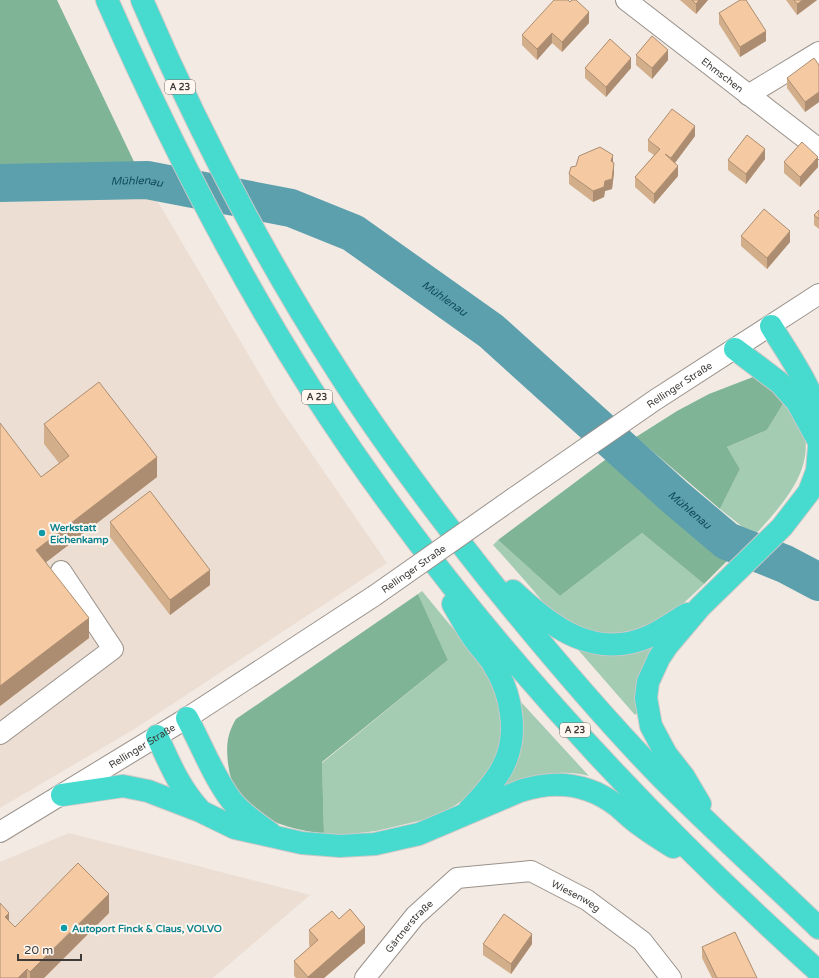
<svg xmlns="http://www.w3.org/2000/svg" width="819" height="978" font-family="'Varela Round',sans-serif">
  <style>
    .built { fill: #ecded2 }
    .green { fill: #a3ccb3 }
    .forest { fill: #7fb496 }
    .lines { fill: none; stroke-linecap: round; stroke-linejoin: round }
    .river { stroke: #5c9fad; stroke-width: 38 }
    .minor-casing { stroke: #99918b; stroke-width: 22 }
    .highway-casing { stroke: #c9c8c7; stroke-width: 24 }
    .minor { stroke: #fff; stroke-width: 20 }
    .highway { stroke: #46dbce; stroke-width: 22 }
    .minor-bridge-casing { stroke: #99918b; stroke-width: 22; stroke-linecap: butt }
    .minor-bridge { stroke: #fff; stroke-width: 20 }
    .wall { fill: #d3ae8b }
    .shaded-wall { fill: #ac8d71 }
    .building { fill: #f5caa2; stroke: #ac8d71 }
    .culture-dot { fill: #0f9aa8; stroke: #fff7f0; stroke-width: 1.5 }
    .labels { text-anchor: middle; stroke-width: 4; stroke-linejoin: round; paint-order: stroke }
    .shield { fill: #fff7f0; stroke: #78736f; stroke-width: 1 }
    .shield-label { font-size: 9px; font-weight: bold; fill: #3e3b38 }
    .street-label { font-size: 10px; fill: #3e3b38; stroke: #fff7f0 }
    .culture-label { font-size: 10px; font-weight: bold; fill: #0d838f; stroke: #fff7f0; text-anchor: start }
    .water-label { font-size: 11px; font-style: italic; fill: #104d57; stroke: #fff7f0 }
  </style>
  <rect width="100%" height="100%" fill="#f2eae3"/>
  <g class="built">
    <polygon points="155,197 278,405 387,563 136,728 0,808 0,202"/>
    <polygon points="69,833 310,895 213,978 0,978 0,862"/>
  </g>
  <g class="green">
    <path d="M786,399C791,409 802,421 804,431C814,473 780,507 754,536L720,509L740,469L727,447L767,430Z"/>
    <path d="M642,533L704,584C690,597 676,612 659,620C622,639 584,639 552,611C545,605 539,597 533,590C520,575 507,560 493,545L498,540L560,596Z"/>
    <polygon points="422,591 484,666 498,693 504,740 497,761 472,794 454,806 431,818 376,831 351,834 324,834 322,763 448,660 418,594"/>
    <polygon points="658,642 637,700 637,713 635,715 574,645"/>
    <path d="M521,702L589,776C559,768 530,776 501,787L523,724Z"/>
  </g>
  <g class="forest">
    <polygon points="0,0 57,0 137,168 0,169"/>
    <polygon points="753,377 772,388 786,399 767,430 727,447 740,469 720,509 636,437 677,411 709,394"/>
    <polygon points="617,451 730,558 704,584 642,533 560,596 498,540"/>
    <path d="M418,594L448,660L322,762L324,834C281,828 233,814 228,763C226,746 227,734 236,719Z"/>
  </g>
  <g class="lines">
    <path class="river" id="s1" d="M0,183L147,180L291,208L353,233L491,331L676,498L727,541L785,564L819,582"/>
    <defs>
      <g id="minor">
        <path id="s2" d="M626,0L819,149"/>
        <polyline points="748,95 819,52"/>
        <path id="s3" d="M515,497L655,400L819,294"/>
        <polyline points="0,734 113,649 61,571"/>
        <path id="s4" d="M0,832L187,718L374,596"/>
        <path id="s5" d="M365,978L415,916L457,878L531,871L587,900L642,941L671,978"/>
      </g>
      <g id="highway">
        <path d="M107,0C166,134 232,265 311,389C451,607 628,800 819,972"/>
        <path d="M142,0C197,128 262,253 337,370C384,444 437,514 491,582C546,650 602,717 663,779C714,830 767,878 819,928"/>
        <path d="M771,326C786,351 818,395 819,424"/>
        <polyline points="735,349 780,383 797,402 819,442"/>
        <path d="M513,591C551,627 595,661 650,636C663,630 675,621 687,614"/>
        <path d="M453,604C459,614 464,624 470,633C476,643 485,652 492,662C502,678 509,695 511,714C517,756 497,781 469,810"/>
        <path d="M187,718C201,744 214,778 232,801C242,814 257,823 270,833"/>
        <path d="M157,736C169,762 179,787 199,809"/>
        <path d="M62,795L123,786L148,791L200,811L235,828L302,843L340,846L375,844L419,834L520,791C554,780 587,783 616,805C624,811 631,819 640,825C650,833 662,840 673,847"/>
        <polyline points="700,804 684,777 666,754 651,726 646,698 648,682 659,658 667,646 700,607 782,527 809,492 817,471 819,448"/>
      </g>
    </defs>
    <use href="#minor" class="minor-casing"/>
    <use href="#highway" class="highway-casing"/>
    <use href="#minor" class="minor"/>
    <use href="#highway" class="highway"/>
    <defs>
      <g id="minor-bridge">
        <path id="s6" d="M374,596L515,497"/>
      </g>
    </defs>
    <use href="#minor-bridge" class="minor-bridge-casing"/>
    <use href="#minor-bridge" class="minor-bridge"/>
  </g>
  <g class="wall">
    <polygon points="680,0 708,0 696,14"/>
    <polygon points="786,0 817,0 797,15"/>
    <polygon points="719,13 766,41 740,57 719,24"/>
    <polygon points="589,23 562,52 552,43 537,60 522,45 522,35"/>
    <polygon points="636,55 668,60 652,79 636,65"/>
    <polygon points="819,65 819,102 805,112 787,88 787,78"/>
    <polygon points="585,68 631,68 606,97 585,78"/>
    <polygon points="695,136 675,163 678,176 654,204 635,187 635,177 654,155 648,151 648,140"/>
    <polygon points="765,159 746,184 728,170 728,160"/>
    <polygon points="613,162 614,173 612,189 605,191 604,197 593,202 569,184 569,174"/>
    <polygon points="784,162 818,167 800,187 784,173"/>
    <polygon points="819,210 819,229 814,225 814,215"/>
    <polygon points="741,236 790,242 767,269 741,246"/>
    <polygon points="44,424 157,477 46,562 89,638 0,706 41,477 59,463 44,444"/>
    <polygon points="110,522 210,585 170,615 110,537"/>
    <polygon points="109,913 44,978 0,978 9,921 15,927"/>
    <polygon points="339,919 365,943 324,978 296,978 294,976 294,961 310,947 309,945 309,930"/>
    <polygon points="483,944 532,944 511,974 483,955"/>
    <polygon points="702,947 757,978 712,978 702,958"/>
  </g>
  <g class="shaded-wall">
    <polygon points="699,0 708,0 696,14 696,4"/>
    <polygon points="803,0 817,0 797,15 797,4"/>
    <polygon points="589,12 589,23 562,52 562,42"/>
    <polygon points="766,31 766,41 740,57 740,47"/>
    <polygon points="552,33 552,43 537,60 537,49"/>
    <polygon points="668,50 668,60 652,79 652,68"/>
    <polygon points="631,58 631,68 606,97 606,87"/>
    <polygon points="819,92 819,102 805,112 805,102"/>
    <polygon points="695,126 695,136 671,168 671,158"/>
    <polygon points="765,149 765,159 746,184 746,174"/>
    <polygon points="613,155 613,165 611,161"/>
    <polygon points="818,157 818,167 800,187 800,177"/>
    <polygon points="614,163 614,173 612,189 605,191 604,197 593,202 593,191 605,181"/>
    <polygon points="678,166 678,176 654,204 654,194"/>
    <polygon points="790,231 790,242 767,269 767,258"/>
    <polygon points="157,457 157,477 36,570 36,550"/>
    <polygon points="210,570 210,585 170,615 170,600"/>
    <polygon points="89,618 89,638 0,706 0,686"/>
    <polygon points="109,894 109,913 44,978 30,978 30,972"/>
    <polygon points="9,913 9,933 5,917"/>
    <polygon points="365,927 365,943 324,978 308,978 308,977"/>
    <polygon points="532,934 532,944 511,974 511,964"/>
    <polygon points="27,969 27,978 18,978"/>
  </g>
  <g class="building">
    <polygon points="554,0 568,0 570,2 572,0 576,0 589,12 562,42 552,33 537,49 522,35"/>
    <polygon points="692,0 699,0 696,4"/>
    <polygon points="740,0 746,0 766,31 740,47 719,13"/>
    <polygon points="794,0 803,0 797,4"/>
    <polygon points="652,36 668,50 652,68 636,55"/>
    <polygon points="610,39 631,58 606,87 585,68"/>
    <polygon points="814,58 819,65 819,92 805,102 787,78"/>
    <polygon points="672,109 695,126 671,158 665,154 678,166 654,194 635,177 660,149 648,140"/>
    <polygon points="747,135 765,149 746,174 728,160"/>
    <polygon points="802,142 818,157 800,177 784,162"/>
    <polygon points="600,147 613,155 611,161 614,163 612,179 605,181 604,187 593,191 569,174 571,167 576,166 579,156"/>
    <polygon points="764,209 790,231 767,258 741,236"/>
    <polygon points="819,210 819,219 814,215"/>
    <polygon points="99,382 157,457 36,550 89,618 0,686 0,423 41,477 69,456 44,424"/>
    <polygon points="150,491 210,570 170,600 110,522"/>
    <polygon points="78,863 109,894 30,972 27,969 18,978 0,978 0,903 9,913 5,917 15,927"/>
    <polygon points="350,909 365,927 308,977 294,961 318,940 309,930 332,911 339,919"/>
    <polygon points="504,914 532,934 511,964 483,944"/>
    <polygon points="735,932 757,978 717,978 702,947"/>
  </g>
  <g class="culture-dot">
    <circle cx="42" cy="533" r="4"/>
    <circle cx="64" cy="928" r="4"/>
  </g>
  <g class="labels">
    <g class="shield">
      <rect x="165" y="80" width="30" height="14" rx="3"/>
      <rect x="302" y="390" width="30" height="14" rx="3"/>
      <rect x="560" y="723" width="30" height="14" rx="3"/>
    </g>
    <g class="shield-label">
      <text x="180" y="90">A 23</text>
      <text x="317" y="400">A 23</text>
      <text x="575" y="733">A 23</text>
    </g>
    <g class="street-label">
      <text dy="4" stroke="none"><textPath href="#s2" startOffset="122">Ehmschen</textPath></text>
      <text dy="4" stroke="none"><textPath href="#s3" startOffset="199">Rellinger Straße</textPath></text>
      <text dy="4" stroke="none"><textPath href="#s6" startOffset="48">Rellinger Straße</textPath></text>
      <text dy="4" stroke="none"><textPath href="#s4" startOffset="166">Rellinger Straße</textPath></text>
      <text dy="4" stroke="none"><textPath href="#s5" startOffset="262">Wiesenweg</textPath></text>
      <text dy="4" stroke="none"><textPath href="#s5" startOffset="68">Gärtnerstraße</textPath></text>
    </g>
    <g class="culture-label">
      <text x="50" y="531">Werkstatt<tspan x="50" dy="12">Eichenkamp</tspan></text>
      <text x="72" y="932">Autoport Finck &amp; Claus, VOLVO</text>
    </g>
    <g class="water-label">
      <text dy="4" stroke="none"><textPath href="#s1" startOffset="137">Mühlenau</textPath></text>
      <text dy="4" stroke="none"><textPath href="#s1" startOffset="473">Mühlenau</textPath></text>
      <text dy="4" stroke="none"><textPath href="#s1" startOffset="797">Mühlenau</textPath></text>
    </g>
  </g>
  <path d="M18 954v6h63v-6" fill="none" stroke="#3e3b38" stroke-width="2"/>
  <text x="24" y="954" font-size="12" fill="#3e3b38" stroke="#fff7f0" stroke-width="3" paint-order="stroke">20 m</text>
</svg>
